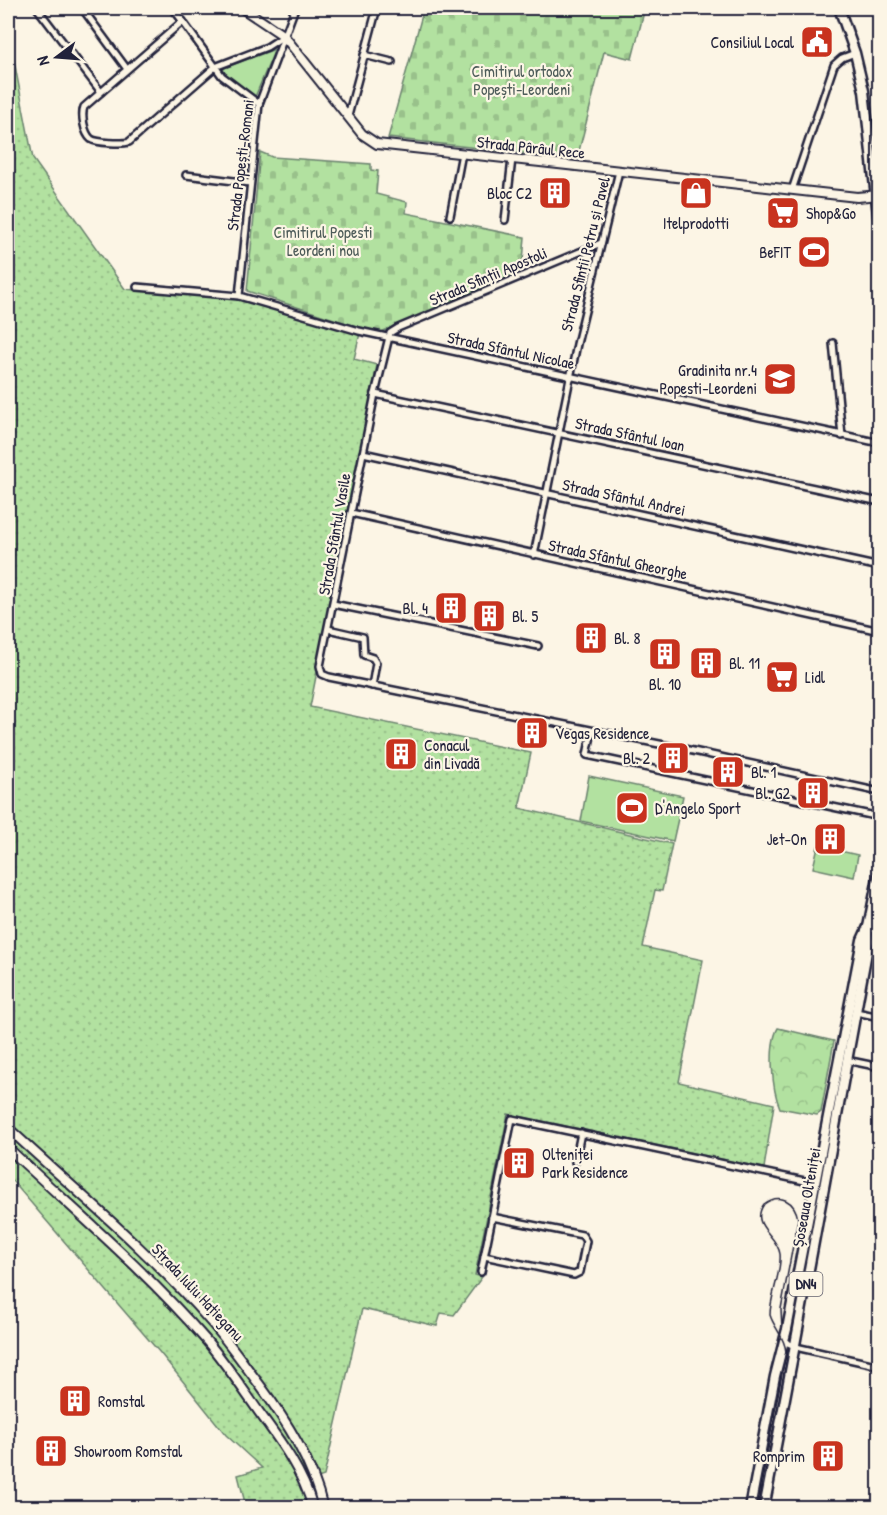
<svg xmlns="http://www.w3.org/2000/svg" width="887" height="1515" font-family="'Patrick Hand',sans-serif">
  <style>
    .grass { fill: url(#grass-dots); stroke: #6a826e; stroke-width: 1.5 }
    .forest { fill: url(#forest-crowns); stroke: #6a826e; stroke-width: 1.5 }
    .cemetery { fill: url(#cemetery-stones); stroke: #6a826e; stroke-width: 1.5 }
    .green { fill: #b2e1a0; stroke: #6a826e; stroke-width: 1.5 }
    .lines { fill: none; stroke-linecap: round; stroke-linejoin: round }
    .street-casing { stroke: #22223b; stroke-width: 10 }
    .secondary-casing { stroke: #22223b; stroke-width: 12 }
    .primary-casing { stroke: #22223b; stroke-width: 13 }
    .street { stroke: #fcf5e5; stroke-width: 5 }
    .secondary { stroke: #fcf5e5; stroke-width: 8 }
    .primary { stroke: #fcf5e5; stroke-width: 8 }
    .tram { stroke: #22223b; stroke-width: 1.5 }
    .labels { text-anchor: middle; stroke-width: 4.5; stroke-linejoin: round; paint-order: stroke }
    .shield { fill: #fcf5e5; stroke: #63616e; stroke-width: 1.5 }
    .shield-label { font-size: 15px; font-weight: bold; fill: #22223b }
    .poi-label { font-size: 16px; fill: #22223b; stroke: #fcf5e5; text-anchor: start }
    .park-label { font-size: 16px; fill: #4d5b59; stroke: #fcf5e5 }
    .street-label { font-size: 16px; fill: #22223b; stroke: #fcf5e5 }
  </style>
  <defs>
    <pattern id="grass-dots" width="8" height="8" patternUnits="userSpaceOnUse" patternTransform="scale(1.5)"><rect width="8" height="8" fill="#b2e1a0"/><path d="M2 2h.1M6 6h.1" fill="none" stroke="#99c18b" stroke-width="1.8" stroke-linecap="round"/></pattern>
    <pattern id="forest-crowns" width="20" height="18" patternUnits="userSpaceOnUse" patternTransform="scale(1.5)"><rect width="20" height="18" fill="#b2e1a0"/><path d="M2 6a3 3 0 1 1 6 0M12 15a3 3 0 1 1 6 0" fill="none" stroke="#99c18b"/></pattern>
    <pattern id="cemetery-stones" width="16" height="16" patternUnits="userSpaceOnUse" patternTransform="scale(1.5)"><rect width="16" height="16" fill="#b2e1a0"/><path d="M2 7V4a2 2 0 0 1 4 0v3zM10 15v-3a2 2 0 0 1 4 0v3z" fill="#99c18b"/></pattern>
  </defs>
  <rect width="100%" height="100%" fill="#fcf5e5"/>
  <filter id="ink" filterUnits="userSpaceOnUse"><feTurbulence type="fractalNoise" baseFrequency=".0167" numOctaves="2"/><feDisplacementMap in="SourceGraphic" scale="12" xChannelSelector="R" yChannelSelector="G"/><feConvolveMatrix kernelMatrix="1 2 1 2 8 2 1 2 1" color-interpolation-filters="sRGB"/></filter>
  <g filter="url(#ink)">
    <polygon class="grass" points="8,8 12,8 9,35 33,159 125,289 243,300 360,333 354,359 377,365 310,707 531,753 519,808 672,844 662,891 655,890 643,947 703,960 679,1082 774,1104 764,1168 508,1114 475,1275 482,1277 454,1315 441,1313 437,1326 362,1309 324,1476 300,1484 308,1507 246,1507 238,1475 262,1468 226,1435 161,1354 8,1176"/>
    <path class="forest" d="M778,1028L834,1041L821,1112L817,1115L780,1108C772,1090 768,1045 778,1028Z"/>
    <g class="cemetery">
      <polygon points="424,8 645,8 632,59 604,52 577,159 388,138"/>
      <polygon points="260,152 272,157 371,164 371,170 378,171 376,194 407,202 406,213 525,237 522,273 381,332 362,328 247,291"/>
    </g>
    <g class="green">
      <polygon points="275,49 255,97 223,72 224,68"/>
      <polygon points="589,776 683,796 673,841 581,821"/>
      <polygon points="818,846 858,855 854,877 813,868"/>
    </g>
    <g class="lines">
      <defs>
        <g id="street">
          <polyline points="37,8 101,92"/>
          <polyline points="82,8 127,69"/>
          <polyline points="173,8 222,76 259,104"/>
          <path d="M183,21L84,107C81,115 84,133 91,139C97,143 123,144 129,142L215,67L267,47L284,36"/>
          <polyline points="364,55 392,62"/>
          <polyline points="348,116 377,8"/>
          <polyline points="186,175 250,183"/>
          <polyline points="792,190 834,65 842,58 855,53"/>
          <polyline points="450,216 462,153"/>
          <polyline points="505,220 512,159"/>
          <polyline points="601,243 398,328 390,333 375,394 320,666 322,674 329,677 684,749 880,792"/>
          <polyline points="137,287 239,296 359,331 880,443"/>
          <polyline points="239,296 259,104 295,8"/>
          <polyline points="833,343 842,436"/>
          <polyline points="375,394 880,502"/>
          <polyline points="363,453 880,567"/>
          <polyline points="351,513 880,631"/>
          <polyline points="534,555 577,344 619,171"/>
          <polyline points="333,604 538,646"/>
          <polyline points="328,629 363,637 364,655 373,658 376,663 372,686"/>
          <polyline points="592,731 587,755 880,817"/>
          <polyline points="856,1012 880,1017"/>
          <polyline points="846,1060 880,1067"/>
          <polyline points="575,1162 581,1133"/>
          <polyline points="484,1256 574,1275 580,1272 586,1241 582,1235 492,1217"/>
          <polyline points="481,1272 512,1119 814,1183"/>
          <polyline points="785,1342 800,1348 880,1366"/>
        </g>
        <g id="secondary">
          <polyline points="242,8 284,36 362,134 377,144 857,197 880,195"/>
          <polyline points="868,927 880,929"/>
          <path d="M8,1128C76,1191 150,1252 211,1322C229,1342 243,1363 259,1384C287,1422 312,1461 323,1508"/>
          <path d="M8,1148C74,1210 145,1270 205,1339C225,1362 242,1388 259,1412C281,1442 303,1472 313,1508"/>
        </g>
        <g id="primary">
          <polyline points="839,8 855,53 864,91 880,232"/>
          <polyline points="750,1508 775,1376 787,1329 862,940 867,929"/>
          <path d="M764,1508C801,1319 834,1130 869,941L868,927L880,868"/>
        </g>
      </defs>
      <use href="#street" class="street-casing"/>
      <use href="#secondary" class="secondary-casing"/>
      <use href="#primary" class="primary-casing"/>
      <use href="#street" class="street"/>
      <use href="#secondary" class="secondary"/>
      <use href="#primary" class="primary"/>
      <path class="tram" d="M757,1508L786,1352C785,1337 774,1328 770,1315C770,1295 782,1272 780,1254C777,1234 749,1226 764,1204C780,1192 795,1201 798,1219L781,1309L782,1329"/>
    </g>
  </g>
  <defs>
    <symbol id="civic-square" viewBox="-11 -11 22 22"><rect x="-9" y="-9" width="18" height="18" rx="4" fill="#c8321e" stroke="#fcf5e5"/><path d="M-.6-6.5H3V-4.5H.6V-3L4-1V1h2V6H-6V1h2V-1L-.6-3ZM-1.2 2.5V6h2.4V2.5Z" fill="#fff"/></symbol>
    <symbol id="building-square" viewBox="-11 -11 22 22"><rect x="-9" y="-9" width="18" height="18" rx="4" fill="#c8321e" stroke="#fcf5e5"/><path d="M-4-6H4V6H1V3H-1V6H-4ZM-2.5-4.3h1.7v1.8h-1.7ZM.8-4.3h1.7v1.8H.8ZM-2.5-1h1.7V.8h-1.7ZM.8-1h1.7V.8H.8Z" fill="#fff"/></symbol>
    <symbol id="shop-square" viewBox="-11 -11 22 22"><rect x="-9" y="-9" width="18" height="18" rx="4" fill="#c8321e" stroke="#fcf5e5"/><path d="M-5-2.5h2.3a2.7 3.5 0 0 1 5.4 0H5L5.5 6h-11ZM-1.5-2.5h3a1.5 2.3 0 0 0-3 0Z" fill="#fff"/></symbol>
    <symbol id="supermarket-square" viewBox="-11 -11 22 22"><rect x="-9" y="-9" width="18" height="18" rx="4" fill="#c8321e" stroke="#fcf5e5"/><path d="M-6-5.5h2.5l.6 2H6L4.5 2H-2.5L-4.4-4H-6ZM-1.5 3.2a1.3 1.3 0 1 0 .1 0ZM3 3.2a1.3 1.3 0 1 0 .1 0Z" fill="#fff"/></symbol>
    <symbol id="stadium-square" viewBox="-11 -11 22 22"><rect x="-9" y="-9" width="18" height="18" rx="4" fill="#c8321e" stroke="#fcf5e5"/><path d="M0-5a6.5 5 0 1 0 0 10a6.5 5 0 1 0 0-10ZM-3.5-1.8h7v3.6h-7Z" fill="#fff"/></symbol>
    <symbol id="school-square" viewBox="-11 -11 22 22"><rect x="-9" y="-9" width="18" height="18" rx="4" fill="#c8321e" stroke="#fcf5e5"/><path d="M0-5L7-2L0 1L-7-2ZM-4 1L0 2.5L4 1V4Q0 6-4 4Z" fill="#fff"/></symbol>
  </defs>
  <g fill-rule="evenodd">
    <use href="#civic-square" x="798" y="23" width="38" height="38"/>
    <use href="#building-square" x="536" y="174" width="38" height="38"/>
    <use href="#shop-square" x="677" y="174" width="38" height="38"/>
    <use href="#supermarket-square" x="764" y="194" width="38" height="38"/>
    <use href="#stadium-square" x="795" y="233" width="38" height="38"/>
    <use href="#school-square" x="761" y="360" width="38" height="38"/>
    <use href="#building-square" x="432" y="589" width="38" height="38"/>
    <use href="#building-square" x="470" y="597" width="38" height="38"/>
    <use href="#building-square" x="572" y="619" width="38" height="38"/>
    <use href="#building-square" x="646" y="635" width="38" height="38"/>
    <use href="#building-square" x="687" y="644" width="38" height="38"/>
    <use href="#supermarket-square" x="763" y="658" width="38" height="38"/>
    <use href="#building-square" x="513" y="714" width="38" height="38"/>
    <use href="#building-square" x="382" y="735" width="38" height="38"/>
    <use href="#building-square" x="654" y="739" width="38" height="38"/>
    <use href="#building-square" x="709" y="753" width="38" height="38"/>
    <use href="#building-square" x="794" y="774" width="38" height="38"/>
    <use href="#stadium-square" x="613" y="789" width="38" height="38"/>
    <use href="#building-square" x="811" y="820" width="38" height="38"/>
    <use href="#building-square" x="500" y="1144" width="38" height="38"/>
    <use href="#building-square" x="56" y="1382" width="38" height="38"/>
    <use href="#building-square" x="32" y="1432" width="38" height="38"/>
    <use href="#building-square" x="809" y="1437" width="38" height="38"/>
  </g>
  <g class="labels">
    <rect class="shield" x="789.5" y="1272" width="33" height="24" rx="4.5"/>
    <g class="shield-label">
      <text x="806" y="1289">DN4</text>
    </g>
    <g class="poi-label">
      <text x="794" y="48" text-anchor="end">Consiliul Local</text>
      <text x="532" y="199" text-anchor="end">Bloc C2</text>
      <text x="806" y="219">Shop&amp;Go</text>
      <text x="696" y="229" text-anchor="middle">Itelprodotti</text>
      <text x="791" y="258" text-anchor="end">BeFIT</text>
      <text x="757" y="376" text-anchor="end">Gradinita nr.4<tspan x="757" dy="18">Popesti-Leordeni</tspan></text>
      <text x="428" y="614" text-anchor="end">Bl. 4</text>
      <text x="512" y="622">Bl. 5</text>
      <text x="614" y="644">Bl. 8</text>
      <text x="729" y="669">Bl. 11</text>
      <text x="805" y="683">Lidl</text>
      <text x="665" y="690" text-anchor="middle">Bl. 10</text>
      <text x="555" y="739">Vegas Residence</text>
      <text x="424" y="751">Conacul<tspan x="424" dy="18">din Livadă</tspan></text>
      <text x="650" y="764" text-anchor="end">Bl. 2</text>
      <text x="751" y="778">Bl. 1</text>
      <text x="790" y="799" text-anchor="end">Bl. G2</text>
      <text x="655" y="814">D'Angelo Sport</text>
      <text x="807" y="845" text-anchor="end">Jet-On</text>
      <text x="542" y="1160">Olteniței<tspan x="542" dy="18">Park Residence</tspan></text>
      <text x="98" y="1407">Romstal</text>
      <text x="74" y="1457">Showroom Romstal</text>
      <text x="805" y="1462" text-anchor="end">Romprim</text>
    </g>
    <g class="park-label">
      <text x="522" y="77">Cimitirul ortodox<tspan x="522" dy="18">Popești-Leordeni</tspan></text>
      <text x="323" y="238">Cimitirul Popesti<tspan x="323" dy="18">Leordeni nou</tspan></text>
    </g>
    <g class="street-label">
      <text transform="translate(531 147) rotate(6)" y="6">Strada Pârâul Rece</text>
      <text transform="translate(240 165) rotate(-83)" y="6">Strada Popești-Romani</text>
      <text transform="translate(585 254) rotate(-76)" y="6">Strada Sfinții Petru și Pavel</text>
      <text transform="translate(488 276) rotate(-23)" y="6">Strada Sfinții Apostoli</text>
      <text transform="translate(511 350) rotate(12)" y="6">Strada Sfântul Nicolae</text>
      <text transform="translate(630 434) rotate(12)" y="6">Strada Sfântul Ioan</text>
      <text transform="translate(624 497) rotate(12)" y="6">Strada Sfântul Andrei</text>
      <text transform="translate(334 534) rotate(-80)" y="6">Strada Sfântul Vasile</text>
      <text transform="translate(618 559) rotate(12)" y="6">Strada Sfântul Gheorghe</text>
      <text transform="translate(806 1197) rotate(-80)" y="6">Șoseaua Olteniței</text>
      <text transform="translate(198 1292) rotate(47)" y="6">Strada Iuliu Hațieganu</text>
    </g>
  </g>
  <rect width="887" height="1515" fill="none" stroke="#fcf5e5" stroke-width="30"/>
  <rect x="15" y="15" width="857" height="1485" fill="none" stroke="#22223b" stroke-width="2" filter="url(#ink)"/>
  <g transform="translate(57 57) rotate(254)" stroke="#fcf5e5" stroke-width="4.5" paint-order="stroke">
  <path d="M0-4.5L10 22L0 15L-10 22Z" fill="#22223b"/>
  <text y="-9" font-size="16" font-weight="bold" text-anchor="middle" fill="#22223b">N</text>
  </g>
</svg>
